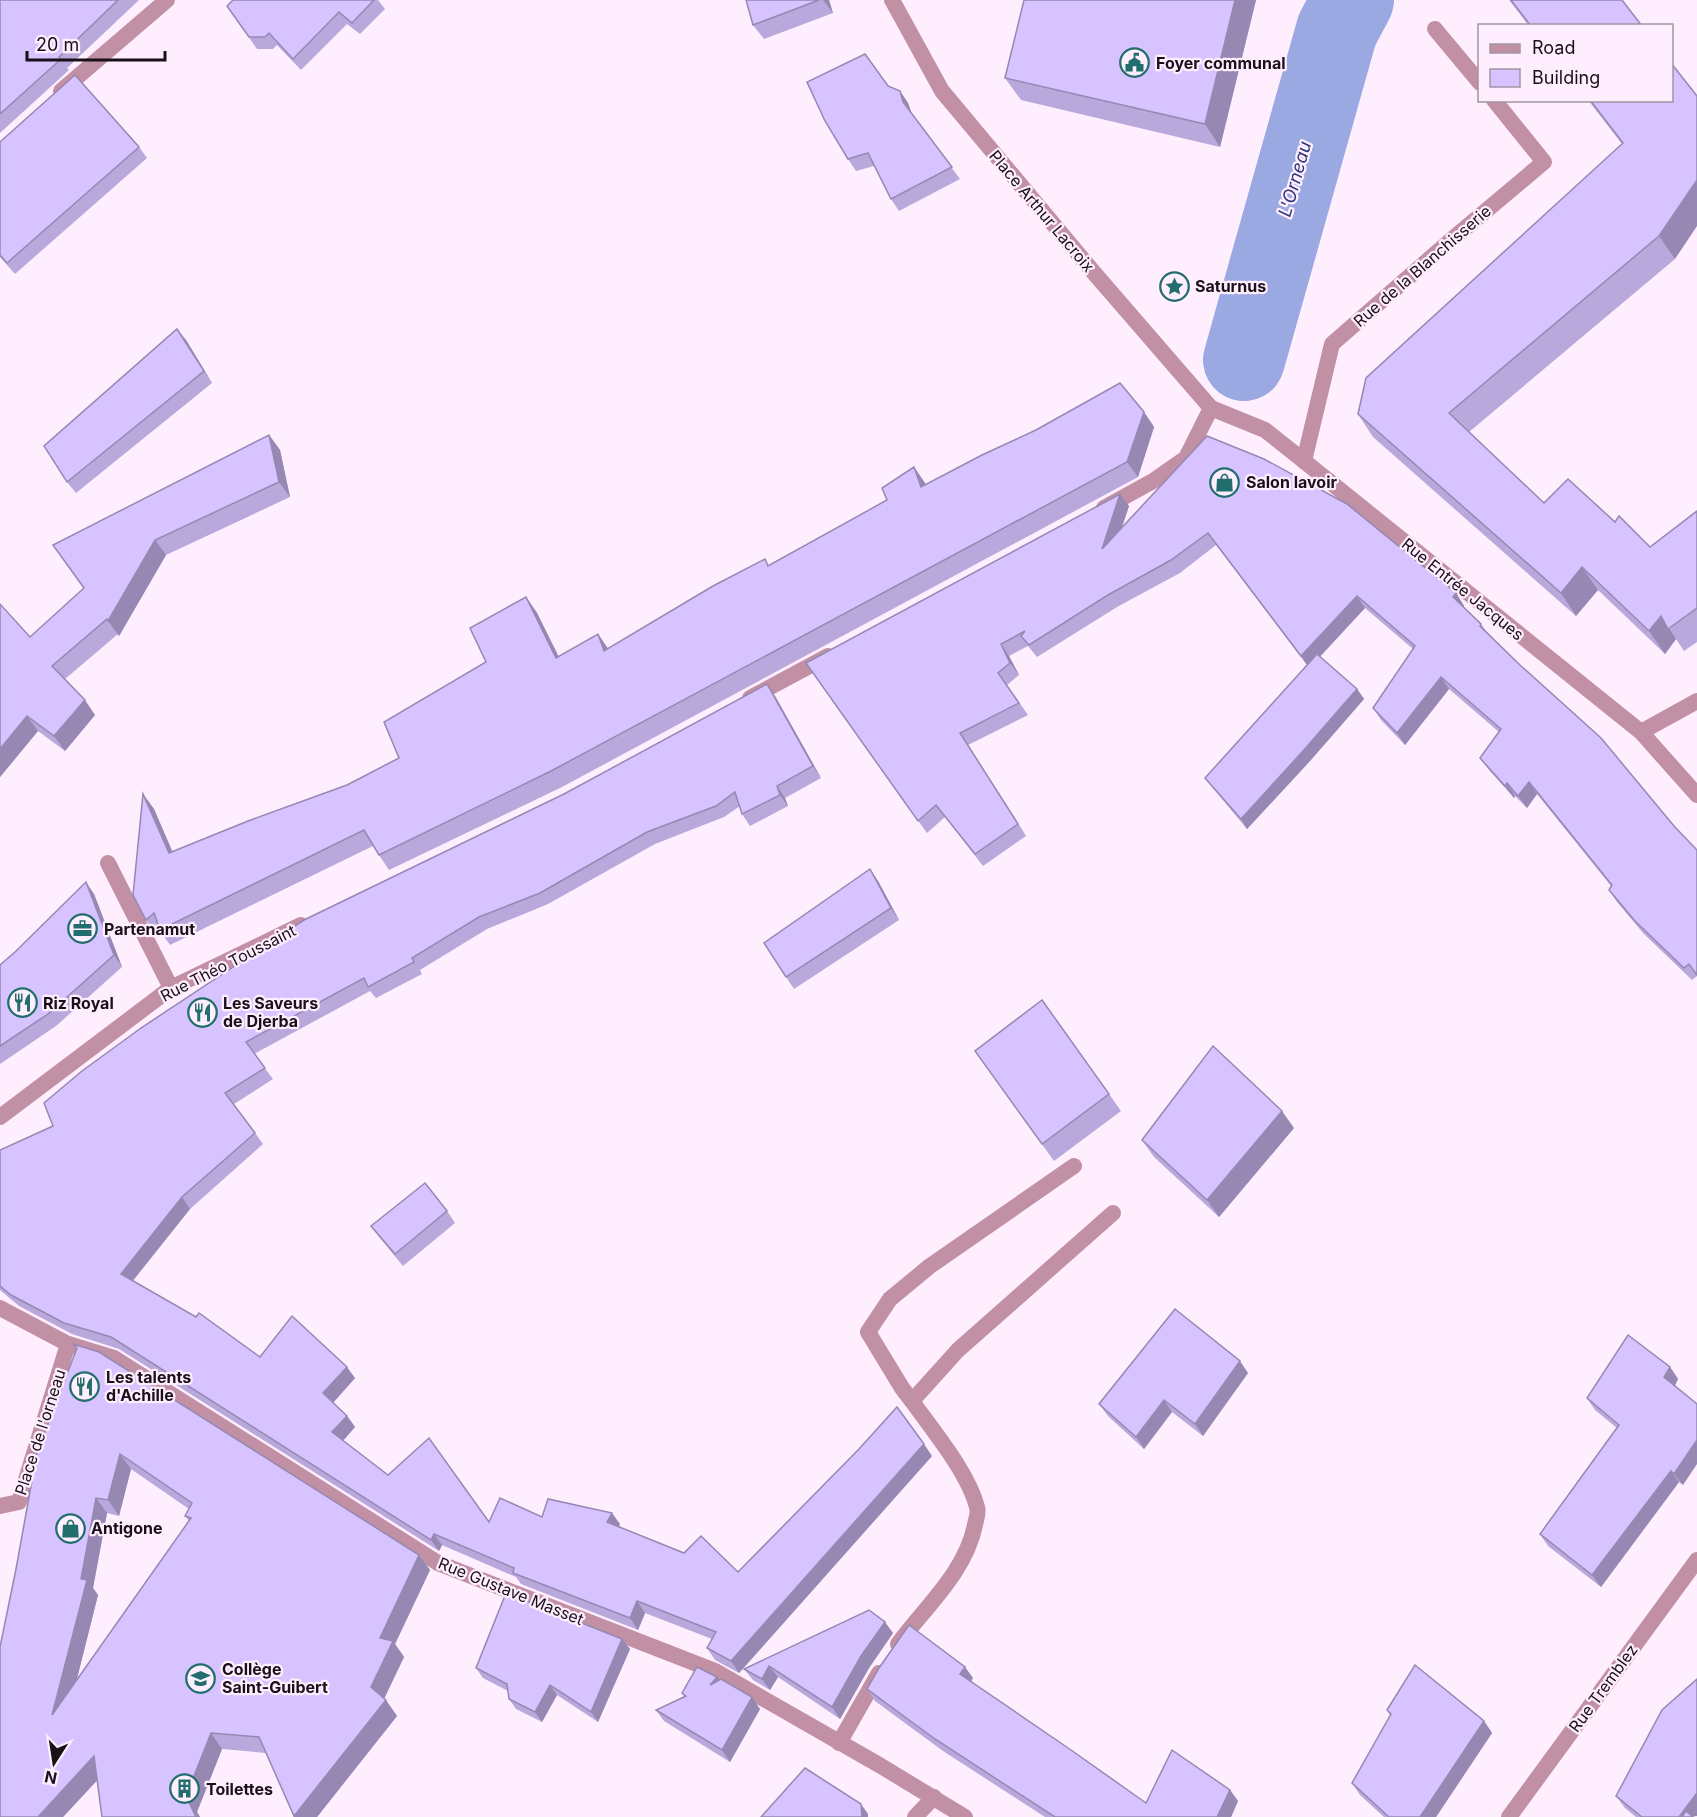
<svg xmlns="http://www.w3.org/2000/svg" width="1697" height="1817" font-family="Inter,sans-serif">
  <style>
    .lines { fill: none; stroke-linecap: round; stroke-linejoin: round }
    .river { stroke: #9ba9e3; stroke-width: 82 }
    .service { stroke: #c190a4; stroke-width: 16 }
    .minor { stroke: #c190a4; stroke-width: 16 }
    .wall { fill: #b9a8db; fill-rule: evenodd }
    .shaded-wall { fill: #9688b2 }
    .building { fill: #d7c3ff; stroke: #9688b2; stroke-width: 1.5; fill-rule: evenodd }
    .labels { text-anchor: middle; stroke-width: 4.5; stroke-linejoin: round; paint-order: stroke }
    .poi-label { font-size: 16px; font-weight: bold; fill: #191019; stroke: #feeefe; text-anchor: start }
    .street-label { font-size: 16px; fill: #191019; stroke: #feeefe }
    .water-label { font-size: 18px; font-style: italic; fill: #2d367a; stroke: #feeefe }
  </style>
  <rect width="100%" height="100%" fill="#feeefe"/>
  <g class="lines">
    <polyline class="river" points="1244,360 1337,30 1353,0"/>
    <g class="service">
      <polyline points="108,863 171,988"/>
      <polyline points="912,1401 902,1388 868,1332 890,1299 930,1266 1074,1166"/>
      <path d="M898,1644C926,1606 965,1573 975,1525C976,1519 979,1513 977,1507C968,1472 933,1431 912,1401L958,1350L1113,1213"/>
      <polyline points="839,1743 879,1673"/>
    </g>
    <g class="minor">
      <polyline points="892,0 942,91 1095,274 1211,408 1265,430 1304,461 1641,732 1697,795"/>
      <polyline points="1435,29 1480,83"/>
      <polyline points="61,91 167,0"/>
      <polyline points="1304,461 1332,344 1450,241 1544,162 1494,100"/>
      <polyline points="1104,508 1153,481 1186,458 1211,408"/>
      <polyline points="750,698 828,656"/>
      <polyline points="1641,732 1697,701"/>
      <polyline points="0,1117 171,988 301,925"/>
      <polyline points="0,1308 68,1344 114,1358 438,1563 715,1671 881,1766 965,1817"/>
      <polyline points="0,1506 19,1502 68,1344"/>
      <polyline points="915,1817 934,1797"/>
      <polyline points="1509,1817 1697,1560"/>
    </g>
  </g>
  <g class="wall">
    <polygon points="0,0 139,0 67,68 69,70 0,133"/>
    <polygon points="233,0 378,0 385,9 360,34 347,24 301,70 277,45 273,49 257,49 227,6"/>
    <polygon points="746,0 829,0 833,13 764,39 753,25"/>
    <polygon points="1024,0 1256,0 1220,147 1021,100 1005,78"/>
    <polygon points="1509,0 1622,0 1642,26 1529,26"/>
    <polygon points="888,86 900,91 908,103 911,113 960,179 899,211 891,199 874,166 856,171 848,159"/>
    <polygon points="1588,100 1671,100 1675,259 1469,432 1544,503 1615,522 1650,547 1697,511 1697,642 1684,651 1676,639 1665,654 1598,590 1576,616 1373,437 1358,414 1622,144"/>
    <polygon points="0,142 139,147 147,158 15,274 0,257"/>
    <polygon points="186,340 212,383 76,493 67,482"/>
    <polygon points="1144,412 1154,427 1138,477 562,787 389,870 373,846 170,945 161,932 156,936 146,920 143,794 154,809 172,852 347,785 399,758 486,662 526,597 537,613 559,657 598,634 608,649 769,565 887,500 914,467 926,485"/>
    <polygon points="269,435 280,450 290,497 166,555 119,636 118,634 65,679 95,715 65,751 38,731 0,777 0,604 30,637"/>
    <polygon points="1207,436 1456,593 1464,606 1463,607 1481,624 1489,635 1697,850 1697,976 1692,980 1643,933 1617,902 1609,890 1611,886 1537,794 1527,808 1515,796 1514,798 1489,770 1480,758 1499,732 1449,689 1405,745 1381,720 1373,708 1413,649 1365,608 1320,657 1357,689 1364,699 1310,761 1247,829 1212,787 1205,778 1307,665 1216,545 1180,573 1117,607 1037,657 1028,646 1009,656 1019,675 1007,685 1028,715 968,745 1026,836 983,866 945,817 927,833 806,663 1129,506 1121,528"/>
    <polygon points="775,696 821,778 785,798 788,806 750,826 742,814 740,806 724,817 655,844 548,904 487,929 420,970 422,974 376,998 370,991 254,1054 273,1079 234,1104 263,1144 190,1209 133,1281 260,1357 355,1378 333,1403 347,1416 355,1427 343,1441 388,1475 489,1522 542,1517 620,1524 619,1527 684,1553 738,1572 932,1456 739,1673 715,1660 707,1648 712,1639 645,1613 638,1630 521,1584 516,1577 442,1545 439,1551 119,1349 72,1334 19,1306 0,1290 0,1150 53,1126"/>
    <polygon points="870,869 878,881 899,920 794,989 786,977"/>
    <polygon points="94,894 122,967 56,1026 0,1064 0,965"/>
    <polygon points="975,1051 1109,1094 1121,1111 1054,1161"/>
    <polygon points="1294,1128 1219,1217 1154,1157 1142,1140"/>
    <polygon points="447,1211 455,1223 403,1266 380,1238 371,1226"/>
    <path d="M73,1344L419,1555L430,1570L395,1644L404,1657L384,1699L397,1716L317,1817H294L266,1753L222,1749L197,1812L200,1817H102L97,1780L63,1817L77,1350ZM131,1469L189,1509L185,1516L189,1521L76,1681L98,1595L93,1588L107,1513L119,1516Z"/>
    <polygon points="1670,1367 1678,1379 1675,1386 1683,1485 1679,1482 1601,1587 1548,1546 1540,1534 1617,1428 1595,1410 1587,1398"/>
    <polygon points="1248,1373 1203,1436 1172,1412 1144,1449 1108,1416 1099,1404"/>
    <polygon points="893,1633 869,1668 840,1719 778,1677 770,1690 753,1680 744,1669"/>
    <polygon points="622,1639 630,1649 598,1722 557,1695 542,1722 516,1709 509,1699 508,1691 483,1678 476,1668"/>
    <polygon points="973,1678 971,1682 1146,1803 1230,1790 1238,1801 1231,1817 1045,1817 943,1751 875,1701 867,1689"/>
    <polygon points="719,1680 760,1709 730,1762 664,1721 656,1710 684,1697 682,1693"/>
    <polygon points="1387,1710 1484,1721 1492,1733 1436,1817 1384,1817 1360,1795 1352,1783 1390,1715"/>
    <polygon points="1616,1796 1696,1817 1636,1817 1625,1808"/>
  </g>
  <g class="shaded-wall">
    <polygon points="823,0 829,0 833,13"/>
    <polygon points="1235,0 1256,0 1220,147 1205,124"/>
    <polygon points="900,91 908,103 912,114 903,102"/>
    <polygon points="1697,180 1697,226 1675,259 1659,236"/>
    <polygon points="177,329 186,340 212,383 204,371"/>
    <polygon points="1144,412 1154,427 1138,477 1127,462"/>
    <polygon points="269,435 280,450 290,497 279,482"/>
    <polygon points="914,467 925,483 932,503 921,487"/>
    <polygon points="1120,494 1129,506 1111,561 1102,549"/>
    <polygon points="155,540 166,555 119,636 108,621"/>
    <polygon points="1582,567 1598,590 1576,616 1561,593"/>
    <polygon points="1456,593 1464,606 1462,609 1453,597"/>
    <polygon points="1357,596 1365,608 1309,668 1301,656"/>
    <polygon points="526,597 537,613 567,674 556,658"/>
    <polygon points="1661,616 1676,639 1665,654 1649,631"/>
    <polygon points="598,634 609,650 604,651"/>
    <polygon points="1001,644 1009,656 1019,675 1010,663"/>
    <polygon points="1441,677 1449,689 1405,745 1397,733"/>
    <polygon points="767,684 775,696 821,778 813,766"/>
    <polygon points="1357,689 1364,699 1310,761 1247,829 1241,819"/>
    <polygon points="85,700 95,715 65,751 54,736"/>
    <polygon points="27,716 38,731 0,777 0,749"/>
    <polygon points="960,733 968,745 1026,836 1018,824"/>
    <polygon points="1529,782 1537,794 1527,808 1518,796"/>
    <polygon points="1507,783 1515,796 1514,798 1505,786"/>
    <polygon points="777,786 785,798 788,806 780,795"/>
    <polygon points="143,794 154,809 180,869 169,853"/>
    <polygon points="870,869 878,881 899,920 891,908"/>
    <polygon points="86,882 94,894 122,967 114,955"/>
    <polygon points="1282,1111 1294,1128 1219,1217 1207,1200"/>
    <polygon points="182,1197 190,1209 129,1285 121,1274"/>
    <polygon points="1240,1361 1248,1373 1203,1436 1195,1424"/>
    <polygon points="347,1367 355,1378 331,1405 323,1393"/>
    <polygon points="1670,1367 1678,1379 1673,1389 1664,1377"/>
    <polygon points="1164,1400 1172,1412 1144,1449 1136,1437"/>
    <polygon points="347,1416 355,1427 340,1444 332,1432"/>
    <polygon points="1697,1440 1697,1464 1683,1485 1674,1474"/>
    <polygon points="924,1444 932,1456 739,1673 731,1661"/>
    <polygon points="120,1454 131,1469 119,1516 108,1500"/>
    <polygon points="1671,1471 1679,1482 1601,1587 1592,1575"/>
    <polygon points="96,1498 107,1513 93,1588 98,1595 64,1731 52,1715 81,1579"/>
    <polygon points="612,1513 620,1524 615,1534 607,1522"/>
    <polygon points="434,1534 442,1545 439,1551 431,1540"/>
    <polygon points="419,1555 430,1570 395,1644 404,1657 382,1703 371,1687 380,1638"/>
    <polygon points="637,1601 645,1613 638,1630 630,1618"/>
    <polygon points="885,1622 893,1633 869,1668 840,1719 832,1707 861,1656"/>
    <polygon points="622,1639 630,1649 598,1722 591,1712"/>
    <polygon points="769,1666 778,1677 770,1690 762,1679"/>
    <polygon points="965,1667 973,1678 968,1686 960,1674"/>
    <polygon points="717,1677 725,1689 710,1685"/>
    <polygon points="550,1685 557,1695 542,1722 535,1712"/>
    <polygon points="752,1697 760,1709 730,1762 722,1750"/>
    <polygon points="386,1700 397,1716 317,1817 294,1817 294,1816"/>
    <polygon points="1484,1721 1492,1733 1436,1817 1420,1817"/>
    <polygon points="211,1733 222,1749 197,1812 200,1817 196,1817 186,1796"/>
    <polygon points="94,1756 105,1772 63,1817 38,1817"/>
    <polygon points="1230,1790 1238,1801 1231,1817 1217,1817"/>
    <polygon points="1697,1793 1697,1816 1679,1817"/>
    <polygon points="861,1804 868,1814 868,1817 862,1817"/>
  </g>
  <g class="building">
    <polygon points="0,0 118,0 59,57 61,59 0,114"/>
    <polygon points="233,0 374,0 352,23 339,12 293,59 269,33 265,37 249,37 227,6"/>
    <polygon points="746,0 819,0 753,25"/>
    <polygon points="1024,0 1235,0 1205,124 1005,78"/>
    <polygon points="1511,0 1622,0 1642,26 1531,26"/>
    <polygon points="865,54 888,86 900,91 903,102 952,167 891,199 868,153 848,159 825,121 807,82"/>
    <polygon points="1671,63 1697,96 1697,180 1659,236 1449,413 1544,503 1568,479 1615,522 1619,516 1650,547 1697,511 1697,608 1668,629 1661,616 1649,631 1582,567 1561,593 1358,414 1366,378 1623,143 1590,100 1671,100"/>
    <polygon points="75,75 139,147 7,263 0,255 0,142"/>
    <polygon points="177,329 204,371 67,482 44,446"/>
    <polygon points="1120,383 1144,412 1127,462 551,771 379,855 364,830 160,930 154,913 146,920 133,895 143,794 169,853 248,821 347,785 399,758 384,722 486,662 470,628 526,597 556,658 598,634 604,651 713,586 765,559 768,566 887,500 882,488 914,467 921,487 982,455 1036,430"/>
    <polygon points="269,435 279,482 155,540 108,621 107,619 52,666 85,700 54,736 27,716 0,749 0,604 30,637 84,588 53,545"/>
    <polygon points="1207,436 1264,459 1347,504 1456,593 1453,597 1481,624 1480,626 1520,665 1601,738 1674,826 1697,850 1697,975 1689,964 1684,968 1635,921 1609,890 1612,885 1529,782 1518,796 1507,783 1505,786 1480,758 1501,729 1441,677 1397,733 1373,708 1415,646 1357,596 1301,656 1208,533 1171,560 1108,595 1029,645 1021,636 1025,631 1001,644 1010,663 998,673 1019,703 960,733 1018,824 975,854 936,805 918,821 806,663 1120,494 1102,549"/>
    <polygon points="1317,654 1357,689 1303,751 1241,819 1205,778"/>
    <polygon points="767,684 813,766 777,786 780,795 742,814 735,792 716,806 647,832 540,893 479,917 412,958 414,962 368,987 364,978 246,1042 265,1068 225,1093 255,1133 182,1197 121,1274 196,1317 199,1313 260,1357 292,1316 347,1367 323,1393 347,1416 332,1432 388,1475 429,1438 489,1522 500,1498 542,1517 548,1499 612,1513 607,1522 684,1553 701,1536 738,1572 859,1449 897,1407 924,1444 731,1661 707,1648 716,1632 637,1601 630,1618 513,1573 514,1568 434,1534 431,1540 111,1337 64,1323 11,1295 0,1286 0,1150 53,1126 44,1103 82,1071 141,1028 304,920 564,794"/>
    <polygon points="870,869 891,908 786,977 764,943"/>
    <polygon points="86,882 114,955 48,1014 0,1046 0,965 15,952"/>
    <polygon points="1042,1000 1109,1094 1042,1144 975,1051"/>
    <polygon points="1213,1046 1282,1111 1207,1200 1142,1140"/>
    <polygon points="425,1183 447,1211 395,1254 371,1226"/>
    <polygon points="1175,1309 1240,1361 1195,1424 1164,1400 1136,1437 1099,1404"/>
    <polygon points="1628,1335 1670,1367 1664,1377 1697,1404 1697,1440 1674,1474 1671,1471 1592,1575 1540,1534 1619,1425 1587,1398"/>
    <path d="M73,1344L99,1352L419,1555L380,1638L393,1641L371,1687L386,1700L294,1816L259,1737L211,1733L186,1796L196,1817H102L94,1756L38,1817H0V1647L16,1569L37,1453L77,1348ZM120,1454L192,1503L185,1516L191,1518L52,1715L87,1580L81,1579L96,1498L108,1500Z"/>
    <polygon points="506,1593 622,1639 591,1712 550,1685 535,1712 509,1699 507,1684 476,1668"/>
    <polygon points="869,1610 885,1622 861,1656 832,1707 769,1666 762,1679 744,1669"/>
    <polygon points="909,1625 965,1667 960,1674 1071,1750 1146,1803 1172,1750 1230,1790 1217,1817 1055,1817 935,1739 867,1689 879,1668"/>
    <polygon points="1415,1665 1484,1721 1420,1817 1389,1817 1352,1783 1391,1714 1387,1710"/>
    <polygon points="697,1667 717,1677 710,1685 721,1679 752,1697 722,1750 656,1710 686,1696 682,1693"/>
    <polygon points="1697,1679 1697,1793 1679,1817 1642,1817 1616,1796 1662,1710"/>
    <polygon points="805,1768 861,1804 862,1817 761,1817"/>
    <polygon points="1686,1811 1693,1817 1682,1817"/>
  </g>
  <defs>
    <symbol id="civic-ring" viewBox="-11 -11 22 22"><circle r="9.5" fill="#feeefe" stroke="#226e6d" stroke-width="1.5"/><path d="M-.6-6.5H3V-4.5H.6V-3L4-1V1h2V6H-6V1h2V-1L-.6-3ZM-1.2 2.5V6h2.4V2.5Z" fill="#226e6d"/></symbol>
    <symbol id="sight-ring" viewBox="-11 -11 22 22"><circle r="9.5" fill="#feeefe" stroke="#226e6d" stroke-width="1.5"/><path d="M0-6L1.8-2.2L6-1.7L2.9 1.2L3.7 5.4L0 3.3L-3.7 5.4L-2.9 1.2L-6-1.7L-1.8-2.2Z" fill="#226e6d"/></symbol>
    <symbol id="shop-ring" viewBox="-11 -11 22 22"><circle r="9.5" fill="#feeefe" stroke="#226e6d" stroke-width="1.5"/><path d="M-5-2.5h2.3a2.7 3.5 0 0 1 5.4 0H5L5.5 6h-11ZM-1.5-2.5h3a1.5 2.3 0 0 0-3 0Z" fill="#226e6d"/></symbol>
    <symbol id="office-ring" viewBox="-11 -11 22 22"><circle r="9.5" fill="#feeefe" stroke="#226e6d" stroke-width="1.5"/><path d="M-6-3h4V-5.5h4V-3h4V5H-6ZM-1-4.5V-3h2v-1.5ZM-6 0V1H6V0Z" fill="#226e6d"/></symbol>
    <symbol id="restaurant-ring" viewBox="-11 -11 22 22"><circle r="9.5" fill="#feeefe" stroke="#226e6d" stroke-width="1.5"/><path d="M-5-6h1v4h1v-4h1v4h1v-4h1v5L-1.5 .5V6h-2V.5L-5-1ZM5-6V6H3V1.5H1.5Q1.5-4 5-6Z" fill="#226e6d"/></symbol>
    <symbol id="school-ring" viewBox="-11 -11 22 22"><circle r="9.5" fill="#feeefe" stroke="#226e6d" stroke-width="1.5"/><path d="M0-5L7-2L0 1L-7-2ZM-4 1L0 2.5L4 1V4Q0 6-4 4Z" fill="#226e6d"/></symbol>
    <symbol id="building-ring" viewBox="-11 -11 22 22"><circle r="9.5" fill="#feeefe" stroke="#226e6d" stroke-width="1.5"/><path d="M-4-6H4V6H1V3H-1V6H-4ZM-2.5-4.3h1.7v1.8h-1.7ZM.8-4.3h1.7v1.8H.8ZM-2.5-1h1.7V.8h-1.7ZM.8-1h1.7V.8H.8Z" fill="#226e6d"/></symbol>
  </defs>
  <g fill-rule="evenodd">
    <use href="#civic-ring" x="1118" y="46" width="33" height="33"/>
    <use href="#sight-ring" x="1158" y="270" width="33" height="33"/>
    <use href="#shop-ring" x="1208" y="466" width="33" height="33"/>
    <use href="#office-ring" x="66" y="912" width="33" height="33"/>
    <use href="#restaurant-ring" x="6" y="986" width="33" height="33"/>
    <use href="#restaurant-ring" x="186" y="996" width="33" height="33"/>
    <use href="#restaurant-ring" x="68" y="1370" width="33" height="33"/>
    <use href="#shop-ring" x="54" y="1512" width="33" height="33"/>
    <use href="#school-ring" x="184" y="1662" width="33" height="33"/>
    <use href="#building-ring" x="168" y="1772" width="33" height="33"/>
  </g>
  <g class="labels">
    <g class="poi-label">
      <text x="1156" y="69">Foyer communal</text>
      <text x="1195" y="292">Saturnus</text>
      <text x="1246" y="488">Salon lavoir</text>
      <text x="104" y="935">Partenamut</text>
      <text x="43" y="1009">Riz Royal</text>
      <text x="223" y="1009">Les Saveurs<tspan x="223" dy="18">de Djerba</tspan></text>
      <text x="106" y="1383">Les talents<tspan x="106" dy="18">d'Achille</tspan></text>
      <text x="91" y="1534">Antigone</text>
      <text x="222" y="1675">Collège<tspan x="222" dy="18">Saint-Guibert</tspan></text>
      <text x="206" y="1795">Toilettes</text>
    </g>
    <g class="street-label">
      <text transform="translate(1042 211) rotate(50)" y="6">Place Arthur Lacroix</text>
      <text transform="translate(1422 266) rotate(-41)" y="6">Rue de la Blanchisserie</text>
      <text transform="translate(1463 589) rotate(39)" y="6">Rue Entrée Jacques</text>
      <text transform="translate(228 963) rotate(-27)" y="6">Rue Théo Toussaint</text>
      <text transform="translate(40 1432) rotate(-72)" y="6">Place de l'orneau</text>
      <text transform="translate(511 1591) rotate(22)" y="6">Rue Gustave Masset</text>
      <text transform="translate(1603 1688) rotate(-54)" y="6">Rue Tremblez</text>
    </g>
    <g class="water-label">
      <text transform="translate(1295 179) rotate(-74)" y="6">L'Orneau</text>
    </g>
  </g>
  <rect x="1478" y="24" width="195" height="78" fill="#feeefe" stroke="#a295a2" stroke-width="1.5"/>
  <rect x="1490" y="44" width="30" height="9" fill="#c190a4" stroke="#a295a2" stroke-width="1.5"/>
  <text x="1532" y="54" font-size="18" fill="#191019">Road</text>
  <rect x="1490" y="69" width="30" height="18" fill="#d7c3ff" stroke="#a295a2" stroke-width="1.5"/>
  <text x="1532" y="84" font-size="18" fill="#191019">Building</text>
  <g transform="translate(54 1763) rotate(192)" stroke="#feeefe" stroke-width="4.5" paint-order="stroke">
  <path d="M0-4.5L10 22L0 15L-10 22Z" fill="#191019"/>
  <text y="-9" font-size="16" font-weight="bold" text-anchor="middle" fill="#191019">N</text>
  </g>
  <path d="M27 51v9h138v-9" fill="none" stroke="#191019" stroke-width="3"/>
  <text x="36" y="51" font-size="18" fill="#191019" stroke="#feeefe" stroke-width="4.5" paint-order="stroke">20 m</text>
</svg>
